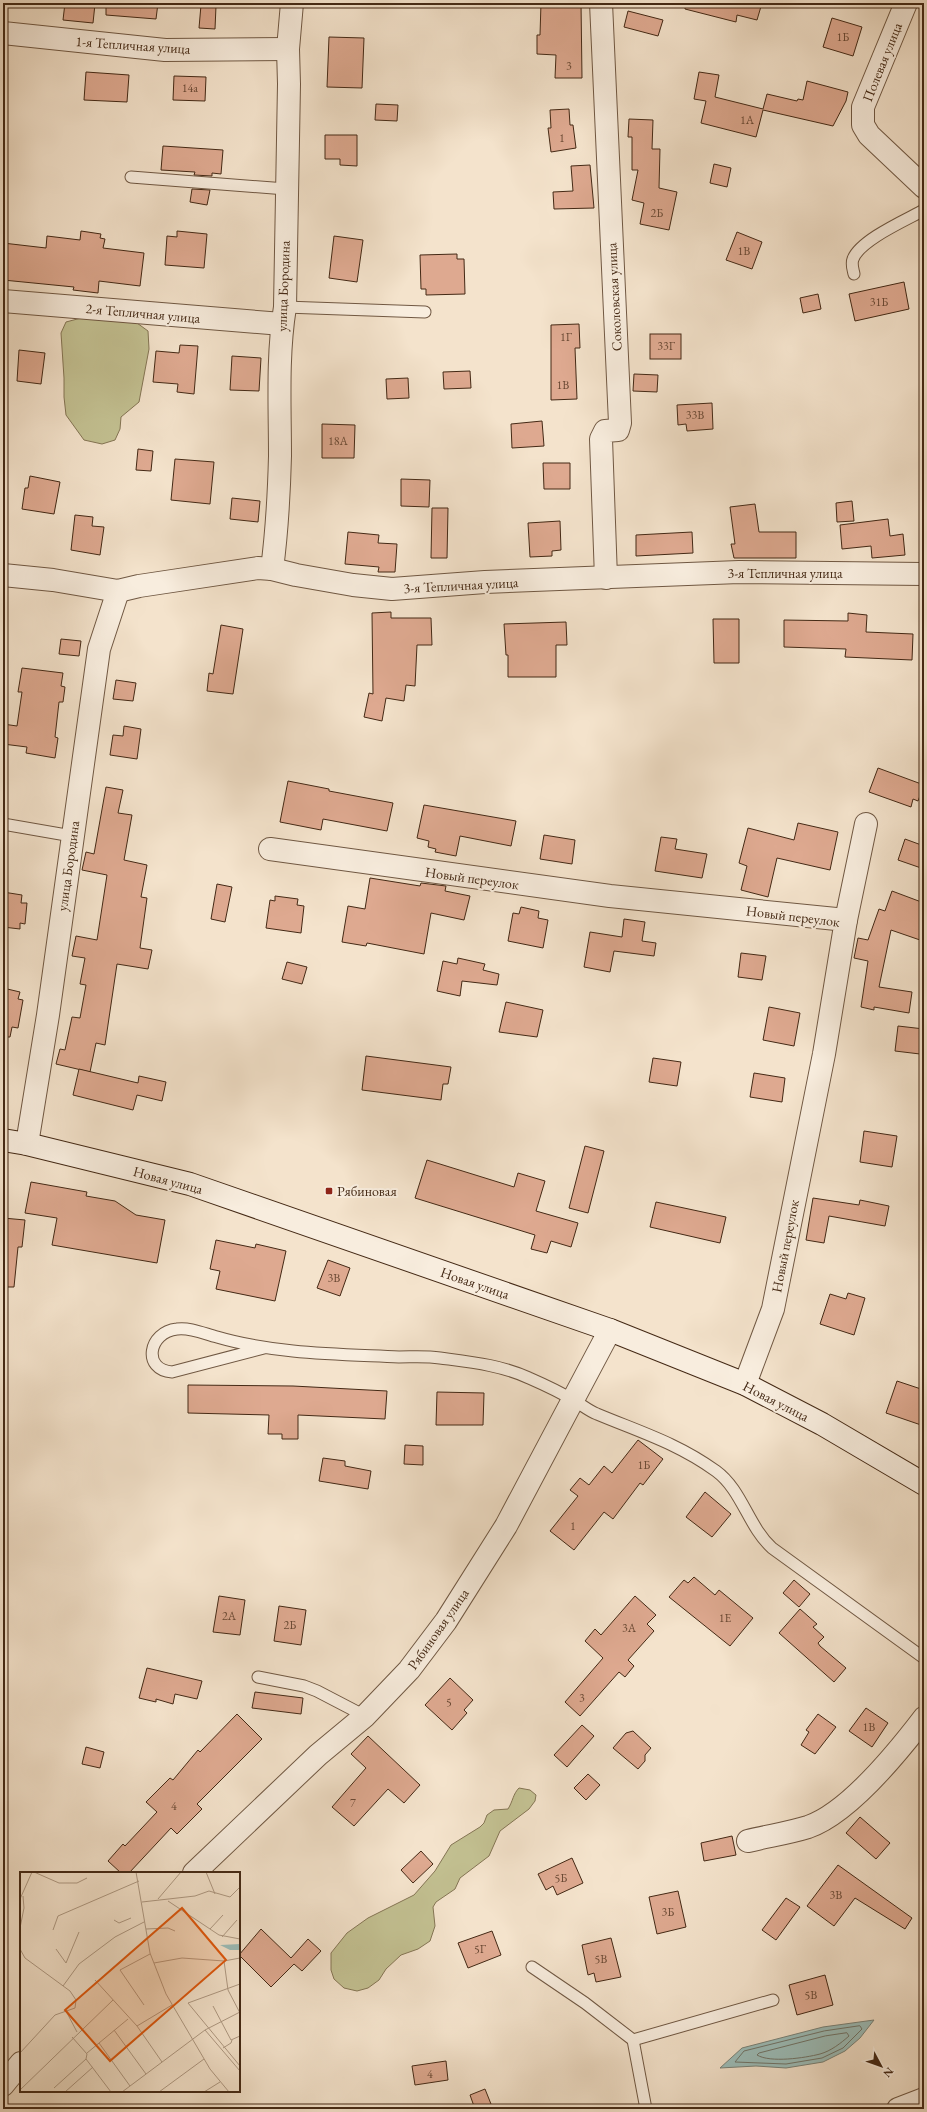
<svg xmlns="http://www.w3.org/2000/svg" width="927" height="2112" font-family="'EB Garamond',serif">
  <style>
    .green { fill: #c3c192; stroke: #847554 }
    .water { fill: #9cbeba; stroke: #798278 }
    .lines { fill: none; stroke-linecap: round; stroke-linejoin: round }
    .shore { stroke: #707468; stroke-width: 1 }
    .building { fill: #dea990; stroke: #442915 }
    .service-casing { stroke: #705843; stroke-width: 13 }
    .minor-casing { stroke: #705843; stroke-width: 24 }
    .secondary-casing { stroke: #442915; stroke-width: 24 }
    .service { stroke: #f8edde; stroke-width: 11 }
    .minor { stroke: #f8edde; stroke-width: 22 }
    .secondary { stroke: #f8edde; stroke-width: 22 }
    .poi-dot { fill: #8f2418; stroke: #f8edde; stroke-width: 1.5 }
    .labels { text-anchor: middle; stroke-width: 4; stroke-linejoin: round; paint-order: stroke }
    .number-label { font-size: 12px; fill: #6a4934 }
    .street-label { font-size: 14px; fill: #442915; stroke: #f8edde }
    .poi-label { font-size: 14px; fill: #442915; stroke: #f8edde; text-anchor: start }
    .inset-road { fill: none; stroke: #ae9983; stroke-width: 1 }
    .view { fill: #e0570c; fill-opacity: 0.15; stroke: #e0570c; stroke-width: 2 }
    .inset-edge { fill: none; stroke: #442915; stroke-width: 2 }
  </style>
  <rect width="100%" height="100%" fill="#f4e3cc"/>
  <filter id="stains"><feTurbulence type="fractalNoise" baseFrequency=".005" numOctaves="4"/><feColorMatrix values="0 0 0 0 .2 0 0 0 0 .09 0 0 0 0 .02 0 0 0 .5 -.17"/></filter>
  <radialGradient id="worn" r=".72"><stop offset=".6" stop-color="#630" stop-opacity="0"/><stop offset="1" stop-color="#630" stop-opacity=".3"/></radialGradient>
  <g class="green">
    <polygon points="81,318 137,323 148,331 149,349 139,402 121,417 120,429 115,440 102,444 84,440 66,415 64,397 64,378 61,333 66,322"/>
    <path d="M519,1788L530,1790L536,1795L535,1801L529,1809L500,1831L489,1856L460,1878L455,1889L436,1902L433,1907L435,1926L430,1941L418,1949L401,1955L386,1969L379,1980L368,1988L357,1991L344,1988L334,1979L331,1970V1953L347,1933L368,1918L414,1895L435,1871L451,1845L480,1827L484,1823L487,1815L494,1810L508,1809C513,1801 513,1794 519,1788Z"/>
  </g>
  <polygon class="water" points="874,2020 860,2038 845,2051 823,2062 786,2068 756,2066 720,2068 742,2048 823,2027"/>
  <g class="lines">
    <g class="shore">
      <polygon points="860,2026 862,2029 843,2048 822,2058 786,2064 735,2062 744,2051 824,2031"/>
      <path d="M847,2033L849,2036C841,2043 831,2051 820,2054C805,2058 770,2063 757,2055L759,2053L825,2036Z"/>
    </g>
  </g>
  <g class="building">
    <polygon points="65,3 95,4 93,23 63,20"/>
    <polygon points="106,3 158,3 156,19 106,15"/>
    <polygon points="541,3 581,3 582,78 555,78 556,55 537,54 537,35 540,35"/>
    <polygon points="685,3 762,3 757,20 737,15 736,22 685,9"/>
    <polygon points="201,5 216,6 215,29 199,28"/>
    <polygon points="628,11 663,20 658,36 624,27"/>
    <polygon points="832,18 862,27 853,56 823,47"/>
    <polygon points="329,37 364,38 362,88 327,87"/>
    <polygon points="86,72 129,75 127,102 84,100"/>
    <polygon points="699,72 719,75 715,97 763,109 767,94 797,101 798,99 803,100 807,81 848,92 846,101 833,126 763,110 756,137 701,123 706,101 694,99"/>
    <polygon points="174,76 206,77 205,101 173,100"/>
    <polygon points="376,104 398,105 397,121 375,120"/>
    <polygon points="569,109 570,125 573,125 576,148 551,152 548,128 551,128 550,110"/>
    <polygon points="629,119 653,120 652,149 660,149 659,188 677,192 669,230 640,224 644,203 632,200 638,170 632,170 632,137 628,137"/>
    <polygon points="325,135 357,135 357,166 340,165 340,159 325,159"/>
    <polygon points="163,146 223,150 221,174 212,173 212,176 194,175 195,172 161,170"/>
    <polygon points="714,164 731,168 727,187 710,183"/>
    <polygon points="590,165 594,208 554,209 553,192 573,191 571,166"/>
    <polygon points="192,189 210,190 207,205 190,202"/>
    <polygon points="81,231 101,234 100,238 105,239 103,248 144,253 140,286 99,281 98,293 73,290 74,287 3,280 3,243 46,248 47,236 80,240"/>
    <polygon points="177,231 207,234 204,268 165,265 167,236 177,237"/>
    <polygon points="737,232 762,242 752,269 726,260"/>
    <polygon points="334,236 363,240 357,282 329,278"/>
    <polygon points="457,254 457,259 464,259 465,294 426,295 426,289 421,289 420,255"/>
    <polygon points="904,282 909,309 855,321 849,294"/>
    <polygon points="818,294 821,309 803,313 800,298"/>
    <polygon points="579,324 580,348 575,348 577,399 551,400 551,325"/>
    <rect x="650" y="334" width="31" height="25"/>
    <polygon points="180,345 198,346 194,394 177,392 178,384 153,382 156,351 179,353"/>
    <polygon points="19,350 45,353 41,384 17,381"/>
    <polygon points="232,356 261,358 259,391 230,390"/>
    <polygon points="470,371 471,388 444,389 443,372"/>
    <polygon points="634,374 658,375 657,392 633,391"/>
    <polygon points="408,378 409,398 387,399 386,379"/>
    <polygon points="712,403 713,429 687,431 686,424 678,425 677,405"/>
    <polygon points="542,421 544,446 512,448 511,424"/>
    <polygon points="322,424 355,425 354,458 322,458"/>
    <polygon points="138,449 153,451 151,471 136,470"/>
    <polygon points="175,459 214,462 210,504 171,500"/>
    <polygon points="543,463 570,463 570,489 544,489"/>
    <polygon points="30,476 60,482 54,514 22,509 25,488 28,488"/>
    <polygon points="401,479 430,480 429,507 401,506"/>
    <polygon points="232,498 260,501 258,522 230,519"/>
    <polygon points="852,501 854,521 837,522 836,503"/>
    <polygon points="755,504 759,532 796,532 796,558 734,558 731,544 735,544 730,507"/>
    <polygon points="432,508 448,508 447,558 431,558"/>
    <polygon points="75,515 93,517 92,526 104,527 100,555 71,550"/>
    <polygon points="888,519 890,536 903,534 905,555 872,558 871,546 842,549 840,525"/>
    <polygon points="560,521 561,550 552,551 552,556 530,557 528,523"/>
    <polygon points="348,532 379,535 378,543 397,544 395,572 378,572 379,567 345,564"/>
    <polygon points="692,532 693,553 636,556 636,535"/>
    <polygon points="391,612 391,618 431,618 432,645 417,645 415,686 406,685 404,701 386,698 382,721 364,717 369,693 373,694 372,613"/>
    <polygon points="848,613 867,615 866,632 913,634 912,660 845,657 846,649 784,647 784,620 848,621"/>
    <polygon points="713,619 739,619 739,663 714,663"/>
    <polygon points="566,622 567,645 556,645 556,677 508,677 508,655 506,655 504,624"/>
    <polygon points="221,625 243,629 233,694 207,691 209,673 213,674"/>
    <polygon points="61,639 81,641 79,656 59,654"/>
    <polygon points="22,668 63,673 61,686 65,687 63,702 59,702 55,737 58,738 55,758 26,753 27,747 3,744 3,724 17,726 22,692 18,692"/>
    <polygon points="116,680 136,683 133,701 113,699"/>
    <polygon points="124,726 141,729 137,759 110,755 113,735 123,736"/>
    <polygon points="878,768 924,785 918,801 913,799 911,807 869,792"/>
    <polygon points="288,781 329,789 329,791 393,803 387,831 323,819 321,830 280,822"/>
    <polygon points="106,787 123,790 118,813 132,815 124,860 147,865 141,897 147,898 140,948 152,950 148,969 117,964 105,1045 96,1043 90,1072 56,1064 60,1049 65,1050 72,1017 80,1018 86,985 80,984 85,958 72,956 76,936 97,940 107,875 82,870 86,852 94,854"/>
    <polygon points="424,805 516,821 511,846 460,836 456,856 435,852 436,849 428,847 429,841 417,838"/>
    <polygon points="798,823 838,832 830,870 777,858 768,897 741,890 747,866 739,863 748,828 794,840"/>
    <polygon points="544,835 575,840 572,864 540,859"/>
    <polygon points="661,837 677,839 675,849 707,854 702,878 655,871"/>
    <polygon points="905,839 924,846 924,869 898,860"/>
    <polygon points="370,878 420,886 421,883 446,886 445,891 470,896 464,920 431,913 424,954 367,943 366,946 342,942 348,906 365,909"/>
    <polygon points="217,884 232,887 225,922 211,919"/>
    <polygon points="892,891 924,903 924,928 920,940 891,930 879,987 912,992 909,1013 874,1007 874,1010 861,1007 868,961 854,958 858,938 868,940 879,909 885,911"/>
    <polygon points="3,892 22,895 21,903 27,903 25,924 20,923 20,929 3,927"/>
    <polygon points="275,896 298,899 297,905 304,906 301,933 266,928 270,900 275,901"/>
    <polygon points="521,907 539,911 538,918 548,920 543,948 508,941 513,913 519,914"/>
    <polygon points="624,919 645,922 642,941 656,943 654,956 614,951 610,972 584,967 590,932 622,937"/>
    <polygon points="741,953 766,956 762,980 738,977"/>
    <polygon points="458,958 485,964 483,970 499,974 497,985 462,981 460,996 437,991 443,961 457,964"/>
    <polygon points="287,962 307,967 302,984 282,979"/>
    <polygon points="3,988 20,992 18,999 23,1000 18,1028 12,1027 10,1037 3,1037"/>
    <polygon points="506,1002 543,1010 537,1037 499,1032"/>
    <polygon points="769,1007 800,1013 794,1046 763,1040"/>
    <polygon points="898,1026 924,1029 920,1054 895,1051"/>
    <polygon points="366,1056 451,1067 448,1084 443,1084 441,1100 362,1090"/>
    <polygon points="653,1058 681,1062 677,1086 649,1082"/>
    <polygon points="79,1069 138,1083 139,1076 166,1082 162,1101 137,1095 133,1110 73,1095"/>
    <polygon points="754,1073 785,1078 782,1102 750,1097"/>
    <polygon points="864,1131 897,1136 892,1167 860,1162"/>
    <polygon points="585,1146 604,1151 588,1213 569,1208"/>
    <polygon points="427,1160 514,1187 518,1173 545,1181 536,1211 578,1223 571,1247 551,1241 547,1253 531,1249 535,1235 415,1198"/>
    <polygon points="31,1182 87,1192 86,1196 115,1201 136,1215 165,1220 157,1263 52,1245 57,1218 25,1213"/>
    <polygon points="813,1198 859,1205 860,1200 889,1206 885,1226 829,1216 824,1243 806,1240"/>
    <polygon points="656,1202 726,1217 720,1243 650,1227"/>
    <polygon points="3,1218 25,1220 22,1247 18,1247 14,1287 3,1287"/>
    <polygon points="216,1240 255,1248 256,1244 286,1251 275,1301 216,1289 220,1271 210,1269"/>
    <polygon points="328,1260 350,1268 340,1296 317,1288"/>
    <polygon points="848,1293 865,1298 854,1335 820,1324 830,1294 846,1299"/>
    <polygon points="897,1381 924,1390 924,1426 886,1413"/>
    <polygon points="188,1385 293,1386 387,1391 385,1419 298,1415 298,1439 282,1439 282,1434 268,1434 269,1415 188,1413"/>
    <polygon points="437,1392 484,1393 483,1425 436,1425"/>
    <polygon points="638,1440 663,1459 643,1485 640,1483 613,1519 604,1512 574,1550 550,1531 578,1496 570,1490 580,1478 589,1485 604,1466 612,1473"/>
    <polygon points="405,1445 423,1446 423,1465 404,1464"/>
    <polygon points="323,1458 345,1461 345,1466 371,1471 368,1489 319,1481"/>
    <polygon points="705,1492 731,1514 712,1537 686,1517"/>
    <polygon points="694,1577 715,1595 719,1590 753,1618 730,1646 669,1597 684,1580 688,1583"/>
    <polygon points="794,1580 810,1594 799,1607 783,1593"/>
    <polygon points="219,1596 245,1600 240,1635 213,1632"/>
    <polygon points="635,1596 656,1615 647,1624 654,1631 628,1660 634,1666 625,1677 619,1672 580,1716 565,1702 603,1658 585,1641 595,1629 601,1635"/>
    <polygon points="279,1606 306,1610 301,1645 274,1641"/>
    <polygon points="800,1609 817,1624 813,1627 824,1637 818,1643 820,1646 846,1668 834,1682 779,1633"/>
    <polygon points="147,1668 202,1681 197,1699 175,1694 173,1704 156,1699 156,1702 139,1698"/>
    <polygon points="450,1678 473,1700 464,1710 467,1713 452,1730 425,1705"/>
    <polygon points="255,1692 303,1698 301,1714 252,1708"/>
    <polygon points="866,1708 888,1723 872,1747 849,1731"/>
    <polygon points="237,1714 262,1739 197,1804 202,1809 177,1834 171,1828 129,1873 121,1873 108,1861 123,1844 125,1846 157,1812 146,1802 170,1778 173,1780 198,1750 200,1752"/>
    <polygon points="818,1714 836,1727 815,1754 801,1745 809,1732 806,1730"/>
    <polygon points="582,1725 594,1736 567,1767 554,1755"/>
    <polygon points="633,1731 651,1748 645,1755 645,1761 638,1769 613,1748 626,1733"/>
    <polygon points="368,1736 420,1785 404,1803 388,1789 354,1826 332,1807 366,1768 351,1754"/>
    <polygon points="86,1747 104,1752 100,1768 82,1764"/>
    <polygon points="588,1774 600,1785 586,1800 574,1788"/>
    <polygon points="860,1817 890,1843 876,1859 846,1833"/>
    <polygon points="732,1836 736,1855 704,1861 701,1843"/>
    <polygon points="421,1851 433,1864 413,1883 401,1870"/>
    <polygon points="572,1858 583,1883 557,1895 553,1886 546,1890 538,1874"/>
    <polygon points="838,1865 912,1918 905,1929 855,1898 834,1926 807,1906"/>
    <polygon points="678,1891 686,1927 657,1934 649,1897"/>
    <polygon points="786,1898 800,1907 776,1940 762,1930"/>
    <polygon points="261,1929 291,1958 308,1939 321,1951 302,1971 294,1964 271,1987 239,1955"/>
    <polygon points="492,1931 501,1955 468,1968 458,1943"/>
    <polygon points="611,1938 621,1977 596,1982 594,1973 588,1975 582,1945"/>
    <polygon points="825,1975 833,2005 797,2015 789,1985"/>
    <polygon points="446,2061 448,2080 415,2085 412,2066"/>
    <polygon points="485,2089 493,2109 475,2109 470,2095"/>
  </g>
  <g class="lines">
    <defs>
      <g id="service">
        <polyline points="131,177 286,189"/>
        <path d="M854,274C853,269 851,264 853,259C860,240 906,220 924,210"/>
        <polyline points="285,307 425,312"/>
        <polyline points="3,824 72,836"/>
        <path d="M264,1348L172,1372C142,1370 148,1332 177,1329C190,1327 205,1334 217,1337C275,1354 339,1354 399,1357C413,1357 426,1356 440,1358C470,1362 501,1365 529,1378C545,1385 560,1392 575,1401C582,1405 589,1411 597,1414C640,1432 677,1443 716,1471C742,1490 748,1526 772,1548L924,1658"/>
        <polyline points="258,1677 304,1686 317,1691 365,1716"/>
        <polyline points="532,1967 585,2003 633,2040 646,2109"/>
        <polyline points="633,2040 773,2000"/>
      </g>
      <g id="minor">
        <polyline points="601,3 620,423 618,430 605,431 601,439 606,578"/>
        <polyline points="906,3 863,107 863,125 869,135 924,187"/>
        <polyline points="3,33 165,50 288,49"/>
        <polyline points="3,301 282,324"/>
        <path d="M272,569C277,531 279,494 280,456C280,407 277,356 285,307L289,84L288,49L292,3"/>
        <polyline points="3,575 53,580 118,591 139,586 258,568 272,569 296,575 353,585 392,589 485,582 739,572 924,574"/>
        <polyline points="270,849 610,896 846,920 824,1054 773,1309 745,1384"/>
        <polyline points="846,920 866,824"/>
        <polyline points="27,1144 48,1015 99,649 118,591"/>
        <path d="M748,1841C768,1836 789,1833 808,1827C849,1813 898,1752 924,1718"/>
        <polyline points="194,1873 318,1755 365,1716 409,1670 446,1621 506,1526 610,1330"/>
        <polyline points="3,2085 21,2063"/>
        <polyline points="898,2109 924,2099"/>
      </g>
      <polyline id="secondary" points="3,1140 27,1144 190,1184 610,1330 745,1384 822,1424 924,1484"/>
    </defs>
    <use href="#service" class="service-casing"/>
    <use href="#minor" class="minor-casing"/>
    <use href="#secondary" class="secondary-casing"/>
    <use href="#service" class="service"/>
    <use href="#minor" class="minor"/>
    <use href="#secondary" class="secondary"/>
  </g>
  <rect class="poi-dot" x="325" y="1187" width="8" height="8" rx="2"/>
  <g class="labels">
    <g class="number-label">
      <text x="843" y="41">1Б</text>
      <text x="569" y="70">3</text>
      <text x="190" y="92">14а</text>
      <text x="747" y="124">1А</text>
      <text x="562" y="142">1</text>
      <text x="657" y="217">2Б</text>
      <text x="744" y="255">1В</text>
      <text x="879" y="306">31Б</text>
      <text x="566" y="341">1Г</text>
      <text x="666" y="350">33Г</text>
      <text x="563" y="389">1В</text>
      <text x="695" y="419">33В</text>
      <text x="338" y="445">18А</text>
      <text x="334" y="1282">3В</text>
      <text x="644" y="1469">1Б</text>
      <text x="573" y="1530">1</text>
      <text x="229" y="1620">2А</text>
      <text x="725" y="1622">1Е</text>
      <text x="290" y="1629">2Б</text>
      <text x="629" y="1632">3А</text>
      <text x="582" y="1702">3</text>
      <text x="449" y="1706">5</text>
      <text x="869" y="1731">1В</text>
      <text x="353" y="1807">7</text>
      <text x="174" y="1810">4</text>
      <text x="561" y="1882">5Б</text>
      <text x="836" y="1899">3В</text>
      <text x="668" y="1916">3Б</text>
      <text x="480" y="1953">5Г</text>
      <text x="601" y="1963">5В</text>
      <text x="811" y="1999">5В</text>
      <text x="430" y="2078">4</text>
    </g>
    <g class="street-label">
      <text transform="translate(133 45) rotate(4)" y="5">1-я Тепличная улица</text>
      <text transform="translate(882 62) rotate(-68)" y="5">Полевая улица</text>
      <text transform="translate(283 286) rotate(-88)" y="5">улица Бородина</text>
      <text transform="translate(614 297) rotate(-93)" y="5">Соколовская улица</text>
      <text transform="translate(143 313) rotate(5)" y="5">2-я Тепличная улица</text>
      <text x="785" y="578">3-я Тепличная улица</text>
      <text transform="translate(461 585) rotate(-3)" y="5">3-я Тепличная улица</text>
      <text transform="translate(68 866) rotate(-82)" y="5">улица Бородина</text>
      <text transform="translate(472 878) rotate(8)" y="5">Новый переулок</text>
      <text transform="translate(793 916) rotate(7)" y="5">Новый переулок</text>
      <text transform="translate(168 1180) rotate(15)" y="5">Новая улица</text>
      <text transform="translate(785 1246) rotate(-79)" y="5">Новый переулок</text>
      <text transform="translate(475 1283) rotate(19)" y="5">Новая улица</text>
      <text transform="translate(776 1401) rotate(27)" y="5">Новая улица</text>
      <text transform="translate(438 1629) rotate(-55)" y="5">Рябиновая улица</text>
    </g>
    <g class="poi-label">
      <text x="337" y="1196">Рябиновая</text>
    </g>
  </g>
  <g transform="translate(20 1872)">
    <rect width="220" height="220" fill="#f4e3cc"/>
    <path d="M220,72V78H210L200,73Z" fill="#9cbeba"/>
    <path class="inset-road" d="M14,0L39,11H57L67,6M116,0L130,81L146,122L190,197L209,220M186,0L195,22M0,27L12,0M138,27L161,0M148,29L199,63L220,67M122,30L175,24L189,19L210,25L220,15M94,48L99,51L111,46M0,56L4,36L3,24M126,57L148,56L155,59M190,57L203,43M33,58L38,44L119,9M202,65L217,48M0,77L5,86L50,119L56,128L55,136L35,143L0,181M36,77L46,91L59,60M204,89L208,118L220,141M134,91L162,86L204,89L220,86M75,108L117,154L142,190M220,112L168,131L220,194M43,114L59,92L95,65L124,50M124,133L100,98L130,82M193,134L211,168L220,164M46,139L57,160M117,154L152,133M94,158L126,202M185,158L220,199M52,165L67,182L66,187L91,220M79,171L110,214M203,176L211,171L212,168M67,181L108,147M34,216L66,187M0,218L93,128M45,220L73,195M102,220L185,158L220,140M139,220L184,187M184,220L200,210"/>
    <path class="view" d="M162,36L206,88L90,189L45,138Z"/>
    <rect width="220" height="220" class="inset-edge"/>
  </g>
  <rect width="927" height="2112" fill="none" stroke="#f4e3cc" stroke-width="16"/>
  <rect x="4" y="4" width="919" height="2104" fill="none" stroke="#442915" stroke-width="2"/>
  <rect x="8" y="8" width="911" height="2096" fill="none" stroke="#442915"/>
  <g transform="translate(881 2066) rotate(131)" stroke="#f8edde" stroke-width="3" paint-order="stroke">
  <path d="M0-3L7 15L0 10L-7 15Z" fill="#442915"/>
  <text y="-6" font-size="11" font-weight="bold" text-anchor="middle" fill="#442915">N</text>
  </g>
  <rect width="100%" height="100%" filter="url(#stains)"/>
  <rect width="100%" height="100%" fill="url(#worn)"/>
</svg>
